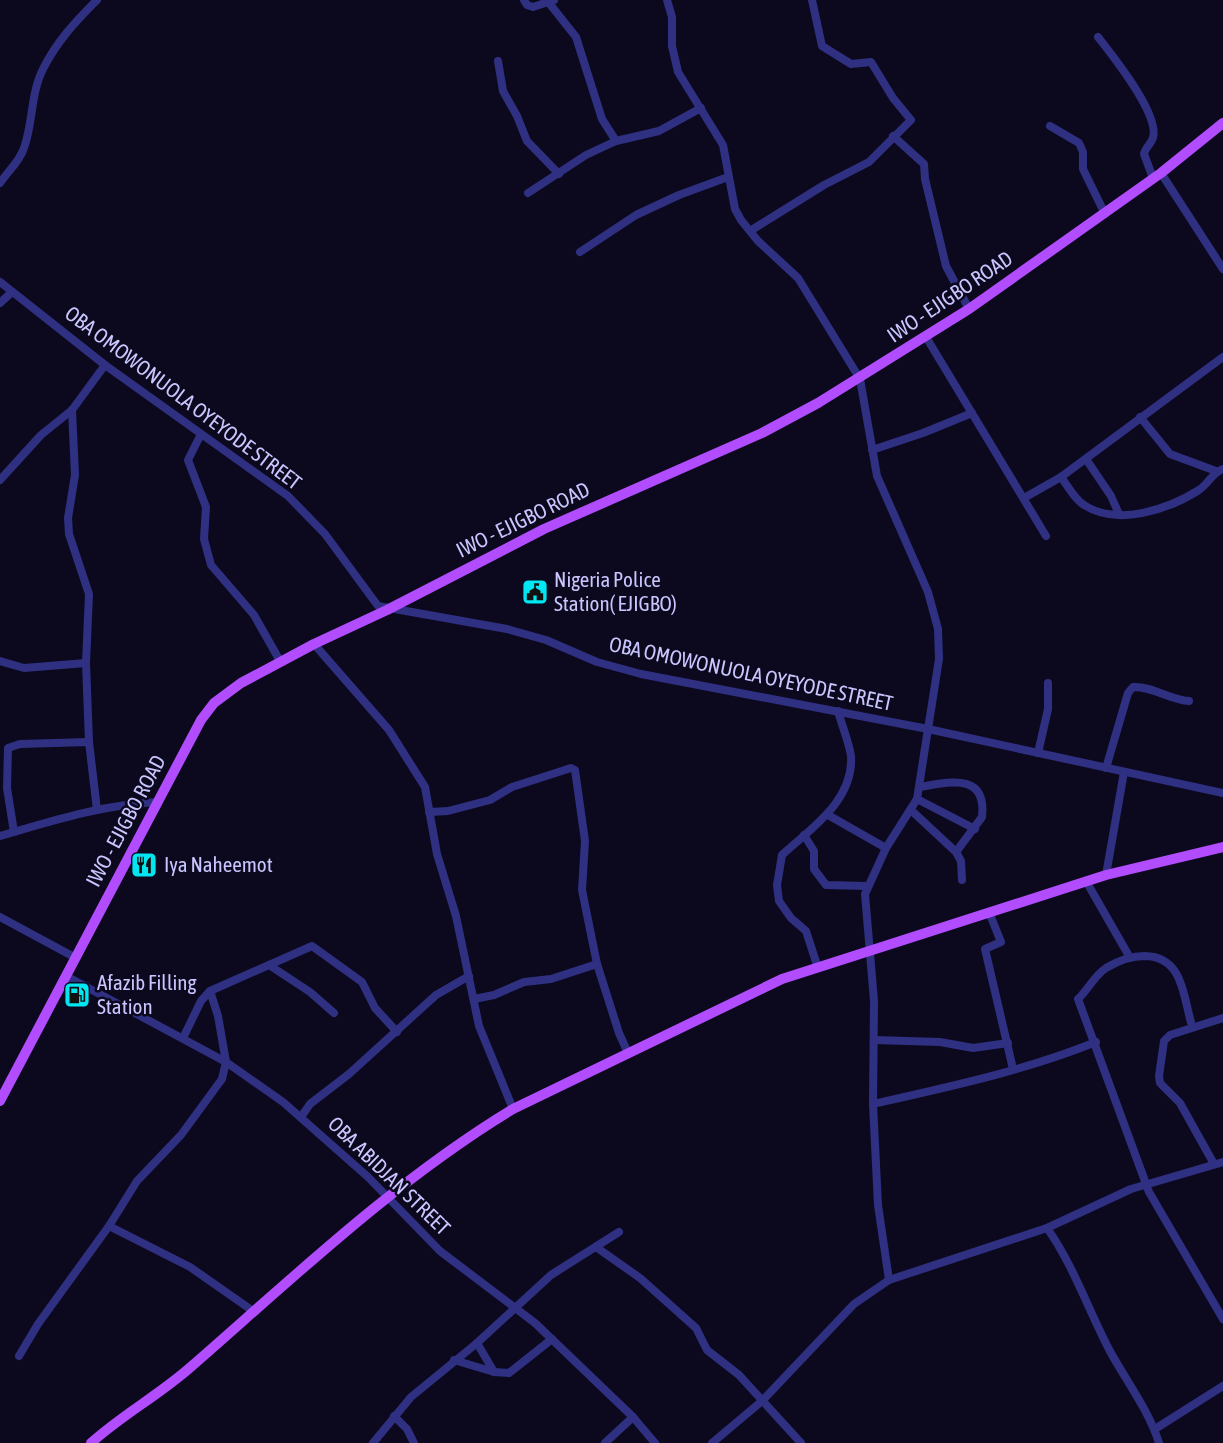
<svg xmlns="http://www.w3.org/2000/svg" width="1223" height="1443" font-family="'Asap Condensed',sans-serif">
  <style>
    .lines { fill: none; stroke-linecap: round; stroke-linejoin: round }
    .minor { stroke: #2f3082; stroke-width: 8 }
    .major { stroke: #b24dff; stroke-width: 10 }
    .labels { text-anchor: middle; stroke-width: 5; stroke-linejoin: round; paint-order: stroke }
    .street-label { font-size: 21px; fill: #c9c6ff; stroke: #0c091e }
    .poi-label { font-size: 21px; fill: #c9c6ff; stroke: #0c091e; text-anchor: start }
  </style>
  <rect width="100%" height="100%" fill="#0c091e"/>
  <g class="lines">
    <g class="minor">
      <polyline points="524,0 527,5 533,7 554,0"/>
      <polyline points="667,0 672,17 672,46 678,72 723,145 735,209 741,220 758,241 798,278 860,379 877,476 928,592 938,629 939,659 917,799 886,848 865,894 874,1001 873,1104 878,1205 889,1280"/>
      <polyline points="549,3 576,37 602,119 616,141"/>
      <path d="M1098,37C1112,55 1160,114 1153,138C1151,144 1145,148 1144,154L1153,178"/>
      <polyline points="498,61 503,91 517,116 527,141 559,174"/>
      <polyline points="1050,126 1079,143 1083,152 1083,169 1105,214"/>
      <polyline points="893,136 924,164 925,179 946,266 969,309"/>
      <polyline points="1161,173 1223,269"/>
      <path d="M0,183C9,170 21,160 25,145C33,120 31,93 43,69C57,41 76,21 97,0"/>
      <polyline points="528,193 586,155 616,141 659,131 701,108"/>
      <polyline points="750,231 824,185 869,162 911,120 893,98 871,62 851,64 822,46 812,0"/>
      <polyline points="580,252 636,215 679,195 728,177"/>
      <polyline points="0,282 105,365 288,496 325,534 378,606 507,629 546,640 597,662 641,674 928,729 1223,793"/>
      <polyline points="0,303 12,292"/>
      <polyline points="926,337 1046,536"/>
      <polyline points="72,410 75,475 68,518 69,534 89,594 86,663 89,742 97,810"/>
      <polyline points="1140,417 1170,454 1216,471"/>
      <polyline points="201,434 188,460 206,507 204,539 211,565 254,615 280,661"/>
      <polyline points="872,450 923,433 972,413"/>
      <polyline points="1086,459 1111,496 1119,514"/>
      <path d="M1061,477C1068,486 1074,499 1084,505C1118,527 1169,509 1199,490C1209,483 1212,473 1223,469"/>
      <polyline points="0,480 41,435 72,410 105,365"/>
      <polyline points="1024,498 1061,477 1223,357"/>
      <polyline points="314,644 389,730 425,787 437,854 456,916 479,1026 513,1109"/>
      <polyline points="0,661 24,668 86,663"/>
      <polyline points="1038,753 1048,709 1048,683"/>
      <path d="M1106,768L1128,693L1133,687C1152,686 1170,700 1189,701"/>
      <path d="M920,787C949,782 987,772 982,817L956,852"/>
      <polyline points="917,799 975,829"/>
      <polyline points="912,811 956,852 961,861 962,880"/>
      <polyline points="429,812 448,811 490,800 512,787 571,768 575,770 585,841 582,890 597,964 619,1033 628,1053"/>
      <polyline points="828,815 886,848"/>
      <polyline points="14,832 7,788 8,748 20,744 89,742"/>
      <polyline points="804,835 814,851 814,869 826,885 867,886"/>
      <path d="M0,836C51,821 105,804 158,802"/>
      <polyline points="1106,875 1124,772"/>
      <polyline points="1086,881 1129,956"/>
      <polyline points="989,912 1001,942 985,949 1013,1069"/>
      <polyline points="0,917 76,958"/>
      <polyline points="269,965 310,992 334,1013"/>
      <path d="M818,968L806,931L791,918L779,901L777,885L782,855C810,829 854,801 851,756C849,742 842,726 838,711"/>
      <polyline points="66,976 226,1062 283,1102 368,1177 440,1251 535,1323 633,1417 655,1443"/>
      <polyline points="474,999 494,995 524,982 551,979 597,964"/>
      <path d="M1192,1026C1183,997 1184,957 1145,956C1130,956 1119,960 1106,968C1094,976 1088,990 1078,999L1149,1192L1223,1319"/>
      <polyline points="183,1038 201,1001 210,991 312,946 362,982 375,1008 397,1032"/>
      <polyline points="874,1040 940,1042 973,1048 1008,1043"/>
      <path d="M873,1104C948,1087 1024,1071 1096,1042"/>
      <polyline points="301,1117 310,1104 349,1074 436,995 469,976"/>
      <polyline points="1214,1164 1180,1103 1160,1083 1159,1076 1164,1041 1170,1035 1223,1018"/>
      <polyline points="109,1226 190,1267 253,1311"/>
      <path d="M1047,1228C1074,1266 1089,1312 1111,1353C1127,1382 1149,1411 1159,1443"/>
      <polyline points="596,1247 640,1278 696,1328 707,1350 739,1375 801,1443"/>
      <polyline points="477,1343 494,1372"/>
      <polyline points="19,1356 38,1324 109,1226 137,1181 181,1135 222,1079 226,1062 218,1016 210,991"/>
      <polyline points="454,1360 494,1372 509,1373 552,1339"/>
      <polyline points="394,1416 407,1429 414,1443"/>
      <polyline points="1155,1429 1223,1386"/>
      <polyline points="373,1443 411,1397 477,1343 551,1275 619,1232"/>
      <polyline points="605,1443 633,1417"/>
      <polyline points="712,1443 762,1401 854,1304 889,1280 1047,1228 1131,1189 1223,1162"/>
    </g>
    <g class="major">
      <polyline points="0,1101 201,720 214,703 241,683 314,644 387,610 544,529 762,433 818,403 969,309 1161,173 1223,123"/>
      <path d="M91,1443C123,1414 161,1394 193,1365C295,1276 397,1179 513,1109L782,979L1106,875L1223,847"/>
    </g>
  </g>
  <defs>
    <symbol id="civic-square" viewBox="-11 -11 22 22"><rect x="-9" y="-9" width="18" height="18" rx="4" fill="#00e7f1" stroke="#0c091e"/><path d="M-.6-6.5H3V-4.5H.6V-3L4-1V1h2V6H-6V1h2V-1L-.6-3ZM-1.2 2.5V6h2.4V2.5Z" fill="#111"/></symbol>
    <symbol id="restaurant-square" viewBox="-11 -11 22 22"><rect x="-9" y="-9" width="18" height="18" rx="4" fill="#00e7f1" stroke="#0c091e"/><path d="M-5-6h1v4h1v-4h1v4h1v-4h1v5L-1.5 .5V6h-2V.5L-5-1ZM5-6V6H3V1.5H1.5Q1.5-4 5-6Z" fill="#111"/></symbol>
    <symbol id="fuel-square" viewBox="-11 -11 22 22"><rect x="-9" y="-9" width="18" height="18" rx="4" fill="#00e7f1" stroke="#0c091e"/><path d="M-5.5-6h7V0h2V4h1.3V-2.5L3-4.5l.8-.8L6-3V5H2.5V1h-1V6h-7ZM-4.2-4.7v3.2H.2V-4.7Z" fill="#111"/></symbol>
  </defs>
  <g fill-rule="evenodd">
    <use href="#civic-square" x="520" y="577" width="30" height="30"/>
    <use href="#restaurant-square" x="129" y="850" width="30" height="30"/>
    <use href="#fuel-square" x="62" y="980" width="30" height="30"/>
  </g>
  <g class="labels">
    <g class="street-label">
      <text transform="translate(950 297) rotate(-34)" y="7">IWO - EJIGBO ROAD</text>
      <text transform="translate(183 398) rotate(37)" y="7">OBA OMOWONUOLA OYEYODE STREET</text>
      <text transform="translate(523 520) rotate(-26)" y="7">IWO - EJIGBO ROAD</text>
      <text transform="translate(751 674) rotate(12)" y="7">OBA OMOWONUOLA OYEYODE STREET</text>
      <text transform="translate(126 821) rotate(-62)" y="7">IWO - EJIGBO ROAD</text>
      <text transform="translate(389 1176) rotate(44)" y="7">OBA ABIDJAN STREET</text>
    </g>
    <g class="poi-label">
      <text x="554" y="587">Nigeria Police<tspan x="554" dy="24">Station( EJIGBO)</tspan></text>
      <text x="164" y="872">Iya Naheemot</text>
      <text x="97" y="990">Afazib Filling<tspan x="97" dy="24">Station</tspan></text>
    </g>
  </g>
</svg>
